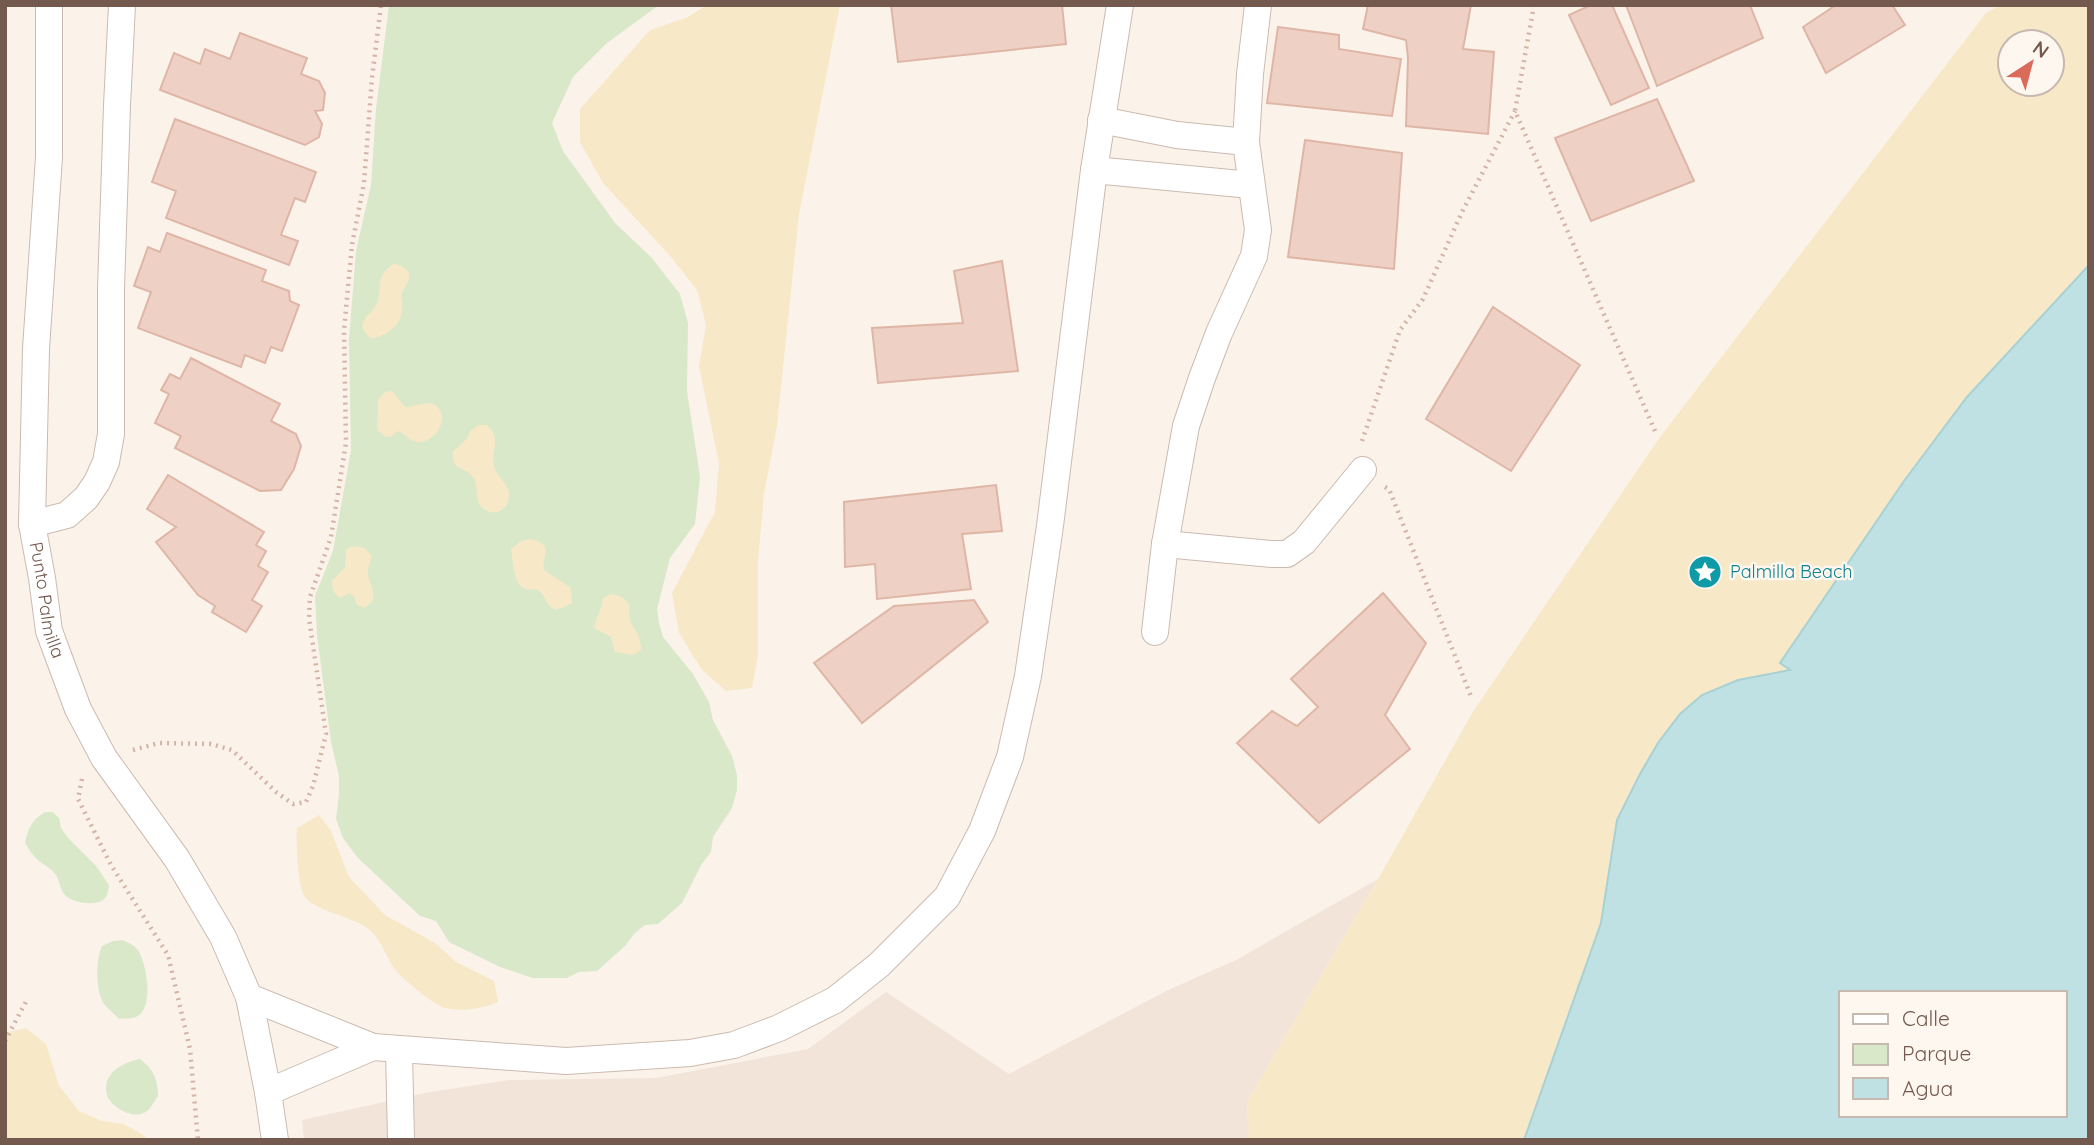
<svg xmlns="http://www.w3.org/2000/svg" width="2094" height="1145" font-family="Quicksand,sans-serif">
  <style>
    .residential { fill: #f2e4d9 }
    .green { fill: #d8e8c9 }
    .sand { fill: #f7e8c8; fill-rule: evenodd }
    .water { fill: #bfe1e3; stroke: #a7d1d4; stroke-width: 2; fill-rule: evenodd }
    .building { fill: #eed1c4; stroke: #dfb6a6; stroke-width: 2 }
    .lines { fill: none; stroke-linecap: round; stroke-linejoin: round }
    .minor-casing { stroke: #ccbab0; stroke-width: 28 }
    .path { stroke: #d3b4a7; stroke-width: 4.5; stroke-dasharray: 2 5; stroke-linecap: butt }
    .minor { stroke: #fff; stroke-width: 26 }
    .labels { text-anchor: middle; stroke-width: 5; stroke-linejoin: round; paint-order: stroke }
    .culture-label { font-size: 18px; fill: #0d838f; stroke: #fef7f0; text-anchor: start }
    .street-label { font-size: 18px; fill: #74594f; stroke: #fef7f0 }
  </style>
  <rect width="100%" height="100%" fill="#fbf3ea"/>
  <polygon class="residential" points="1378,879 1247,1102 1249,1140 304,1140 302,1120 430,1092 509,1080 656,1078 808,1049 886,992 1009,1074 1166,991 1236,960"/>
  <g class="green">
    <polygon points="389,5 659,5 607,43 573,77 552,123 563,151 615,223 651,257 680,294 688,323 687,391 700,477 695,524 670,558 657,609 659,623 663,637 693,674 709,702 713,720 732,756 737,775 737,790 732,808 713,837 711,852 701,865 682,903 658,924 645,925 635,933 625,946 597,971 579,972 567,978 533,978 500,967 449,942 436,921 420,916 357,857 343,838 336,819 339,794 339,776 331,742 317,635 315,596 333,551 351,450 349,340 356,251 371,185 376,109"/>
    <path d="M45,812H53L59,818L61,828L69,839L96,866L109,885C108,890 108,896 103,900C95,906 73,903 66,896C60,890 60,882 56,875C51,868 45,866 39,861C33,856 29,850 25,843C28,828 32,820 45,812Z"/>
    <path d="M123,940C130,944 137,946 140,954C147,968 154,1009 136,1017C132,1019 123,1018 119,1019C114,1013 106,1008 103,1002C95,988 96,960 102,946L113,941Z"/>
    <path d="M140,1059C153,1069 158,1079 158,1096C154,1102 150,1110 144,1113C132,1119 111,1107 107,1095C101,1074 123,1062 140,1059Z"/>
  </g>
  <g class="sand">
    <polygon points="707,5 840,5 799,214 777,426 764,494 758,561 758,655 752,688 726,691 702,670 679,633 672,593 715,512 719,464 699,366 706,325 697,290 671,257 603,183 580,142 580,109 650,30 688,17"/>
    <path d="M2000,5H2089V265L1967,397L1904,481L1781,663L1791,670L1738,680L1658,743L1640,774L1617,820L1601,923L1524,1140H1249L1247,1102L1378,879L1474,710L1660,437L1986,13ZM2010,42H2052V84H2010Z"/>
    <path d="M394,263L403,267L409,272C410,282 406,284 402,292C400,297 403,304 402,309C401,327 388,334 372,339C350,322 372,316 377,303C384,285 373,279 394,263Z"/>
    <path d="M392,391L405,407C414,407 426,401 433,404C453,413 437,444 417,442C409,441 405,434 398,431L392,436L385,437L377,430L378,400L385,392Z"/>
    <path d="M478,425H487C503,441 490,449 494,466C496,477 509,483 509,494C510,512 490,519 480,505C475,498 478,487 474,479C465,464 451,474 453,451L467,439L470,431Z"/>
    <path d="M530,539L538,541L545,546C547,555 542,561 544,570L571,588L572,603C546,619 551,600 537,589C513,595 514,567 511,549L520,542Z"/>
    <path d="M354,546C363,547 367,548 372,557C370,563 367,569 368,575C371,589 381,598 364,608L357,605L354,597L349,593L341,598C333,594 332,589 332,581L345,567L346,549Z"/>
    <path d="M611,594C620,595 626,598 630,606C625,628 642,628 641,650L633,655L615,652L611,637L594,628C596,617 602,609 603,598Z"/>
    <path d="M319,815L331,831L349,877L385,915L435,943L456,962L494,981L498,1002C481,1009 463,1012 445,1008C434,1005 401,978 394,968C386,956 382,942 371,931C354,916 316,912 305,897C297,886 296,841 297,828Z"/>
    <polygon points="26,1028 46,1044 59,1086 79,1111 102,1121 124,1124 145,1136 147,1140 5,1140 5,1033"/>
  </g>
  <path class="water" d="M2089,265V1140H1524L1601,923L1617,820L1640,774L1658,743L1680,714L1702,695L1738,680L1790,670L1780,663L1904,481L1967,397ZM1840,993H2064V1115H1840Z"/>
  <g class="building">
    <polygon points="891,5 1062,5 1066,44 898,62"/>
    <polygon points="1368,5 1471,5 1463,49 1494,52 1488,134 1406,126 1408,58 1406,40 1363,29"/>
    <polygon points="1591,5 1612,5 1649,88 1611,105 1569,15"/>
    <polygon points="1626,5 1750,5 1763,38 1657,86"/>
    <polygon points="1836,5 1892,5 1905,25 1826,73 1803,27"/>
    <polygon points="1278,27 1339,35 1339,49 1401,59 1392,116 1267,103"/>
    <polygon points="240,33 307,58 301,74 319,81 325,93 323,110 315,111 322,124 319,137 305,145 160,90 174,53 200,64 205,49 230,59"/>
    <polygon points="1657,99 1694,181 1591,221 1555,138"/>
    <polygon points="175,119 316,172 305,202 295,198 281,235 298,241 289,265 166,218 176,191 152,182"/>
    <polygon points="1305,140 1402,153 1394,269 1288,257"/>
    <polygon points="167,233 266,270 262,281 289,291 290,301 299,305 282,351 271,347 265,363 245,355 241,367 138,328 151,292 134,286 148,247 160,252"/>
    <polygon points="1002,261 1018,371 878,383 872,328 963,323 954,271"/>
    <polygon points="1493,307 1580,365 1511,471 1426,419"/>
    <polygon points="191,358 280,404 271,421 296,434 301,446 294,469 281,490 260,491 175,448 181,436 155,423 169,394 161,390 170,374 180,379"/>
    <polygon points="168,475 264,532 256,545 266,551 258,566 268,572 252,600 262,606 246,632 212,612 215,606 198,595 156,542 176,527 147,509"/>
    <polygon points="996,485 1002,531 962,534 971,589 877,599 875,564 845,567 844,502"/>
    <polygon points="1383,593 1426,643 1385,715 1410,749 1319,823 1237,743 1272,711 1297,726 1318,707 1291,679"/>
    <polygon points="974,600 988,622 862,723 814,663 894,606"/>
  </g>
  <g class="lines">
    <defs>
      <g id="minor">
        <path id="s1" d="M49,5V157L36,349L32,524L42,578L49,631L78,709L104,758L177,859L223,937L249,997L268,1092L275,1140"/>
        <polyline points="1101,120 1177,135 1246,142"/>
        <polyline points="1094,170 1251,185"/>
        <polyline points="32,524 67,515 86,498 97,482 106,462 111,434 111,289 117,106 122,5"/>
        <polyline points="1165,544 1272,554 1287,554 1304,542 1363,470"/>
        <polyline points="1155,632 1165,544 1186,426 1202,378 1219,333 1254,256 1258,230 1246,142 1250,74 1258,5"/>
        <polyline points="249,997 373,1047 566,1061 690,1053 734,1045 779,1028 835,1000 879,965 947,897 982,831 1010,757 1028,676 1050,526 1094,170 1120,5"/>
        <polyline points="399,1050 401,1140"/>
        <polyline points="268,1092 373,1047"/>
      </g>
    </defs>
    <use href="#minor" class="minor-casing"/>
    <g class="path">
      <polyline points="1534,5 1515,111 1655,431"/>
      <polyline points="1362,441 1400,330 1423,299 1462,212 1515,111"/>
      <polyline points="1385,487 1389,489 1472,699"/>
      <polyline points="133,750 159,743 211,744 232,750 276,792 293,804 306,802 313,786 326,734 309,618 310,597 331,537 346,443 344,330 352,245 364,183 372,78 381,5"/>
      <polyline points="82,779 78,799 111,865 168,955 190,1049 198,1140"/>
      <polyline points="5,1041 28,998"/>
    </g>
    <use href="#minor" class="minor"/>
  </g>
  <defs>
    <symbol id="sight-disc" viewBox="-11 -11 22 22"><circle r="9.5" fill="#0f9aa8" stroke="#fef7f0"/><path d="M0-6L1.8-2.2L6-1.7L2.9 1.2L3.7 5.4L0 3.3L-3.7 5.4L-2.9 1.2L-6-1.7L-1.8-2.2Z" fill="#fff"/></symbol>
  </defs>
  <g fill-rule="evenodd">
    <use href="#sight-disc" x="1686" y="553" width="38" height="38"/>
  </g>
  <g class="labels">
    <g class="culture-label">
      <text x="1730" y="578">Palmilla Beach</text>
    </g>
    <g class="street-label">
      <text dy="6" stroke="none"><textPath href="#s1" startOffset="597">Punto Palmilla</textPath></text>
    </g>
  </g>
  <rect width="2094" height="1145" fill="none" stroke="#74594f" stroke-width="14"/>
  <rect x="1839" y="991" width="228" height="126" fill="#fef7f0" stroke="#c7b8b0" stroke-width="2"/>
  <rect x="1853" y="1014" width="35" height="10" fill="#ffffff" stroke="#c7b8b0" stroke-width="2"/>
  <text x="1902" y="1026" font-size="21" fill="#74594f">Calle</text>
  <rect x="1853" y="1044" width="35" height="21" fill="#d8e8c9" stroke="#c7b8b0" stroke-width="2"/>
  <text x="1902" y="1061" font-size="21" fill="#74594f">Parque</text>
  <rect x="1853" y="1078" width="35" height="21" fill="#bfe1e3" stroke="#c7b8b0" stroke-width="2"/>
  <text x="1902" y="1096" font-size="21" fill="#74594f">Agua</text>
  <g transform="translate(2031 63) rotate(36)"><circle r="33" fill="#fef7f0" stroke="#c7b8b0" stroke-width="2"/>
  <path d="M0-5L12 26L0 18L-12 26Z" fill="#da6b5a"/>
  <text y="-10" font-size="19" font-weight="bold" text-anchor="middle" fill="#74594f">N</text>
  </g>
</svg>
